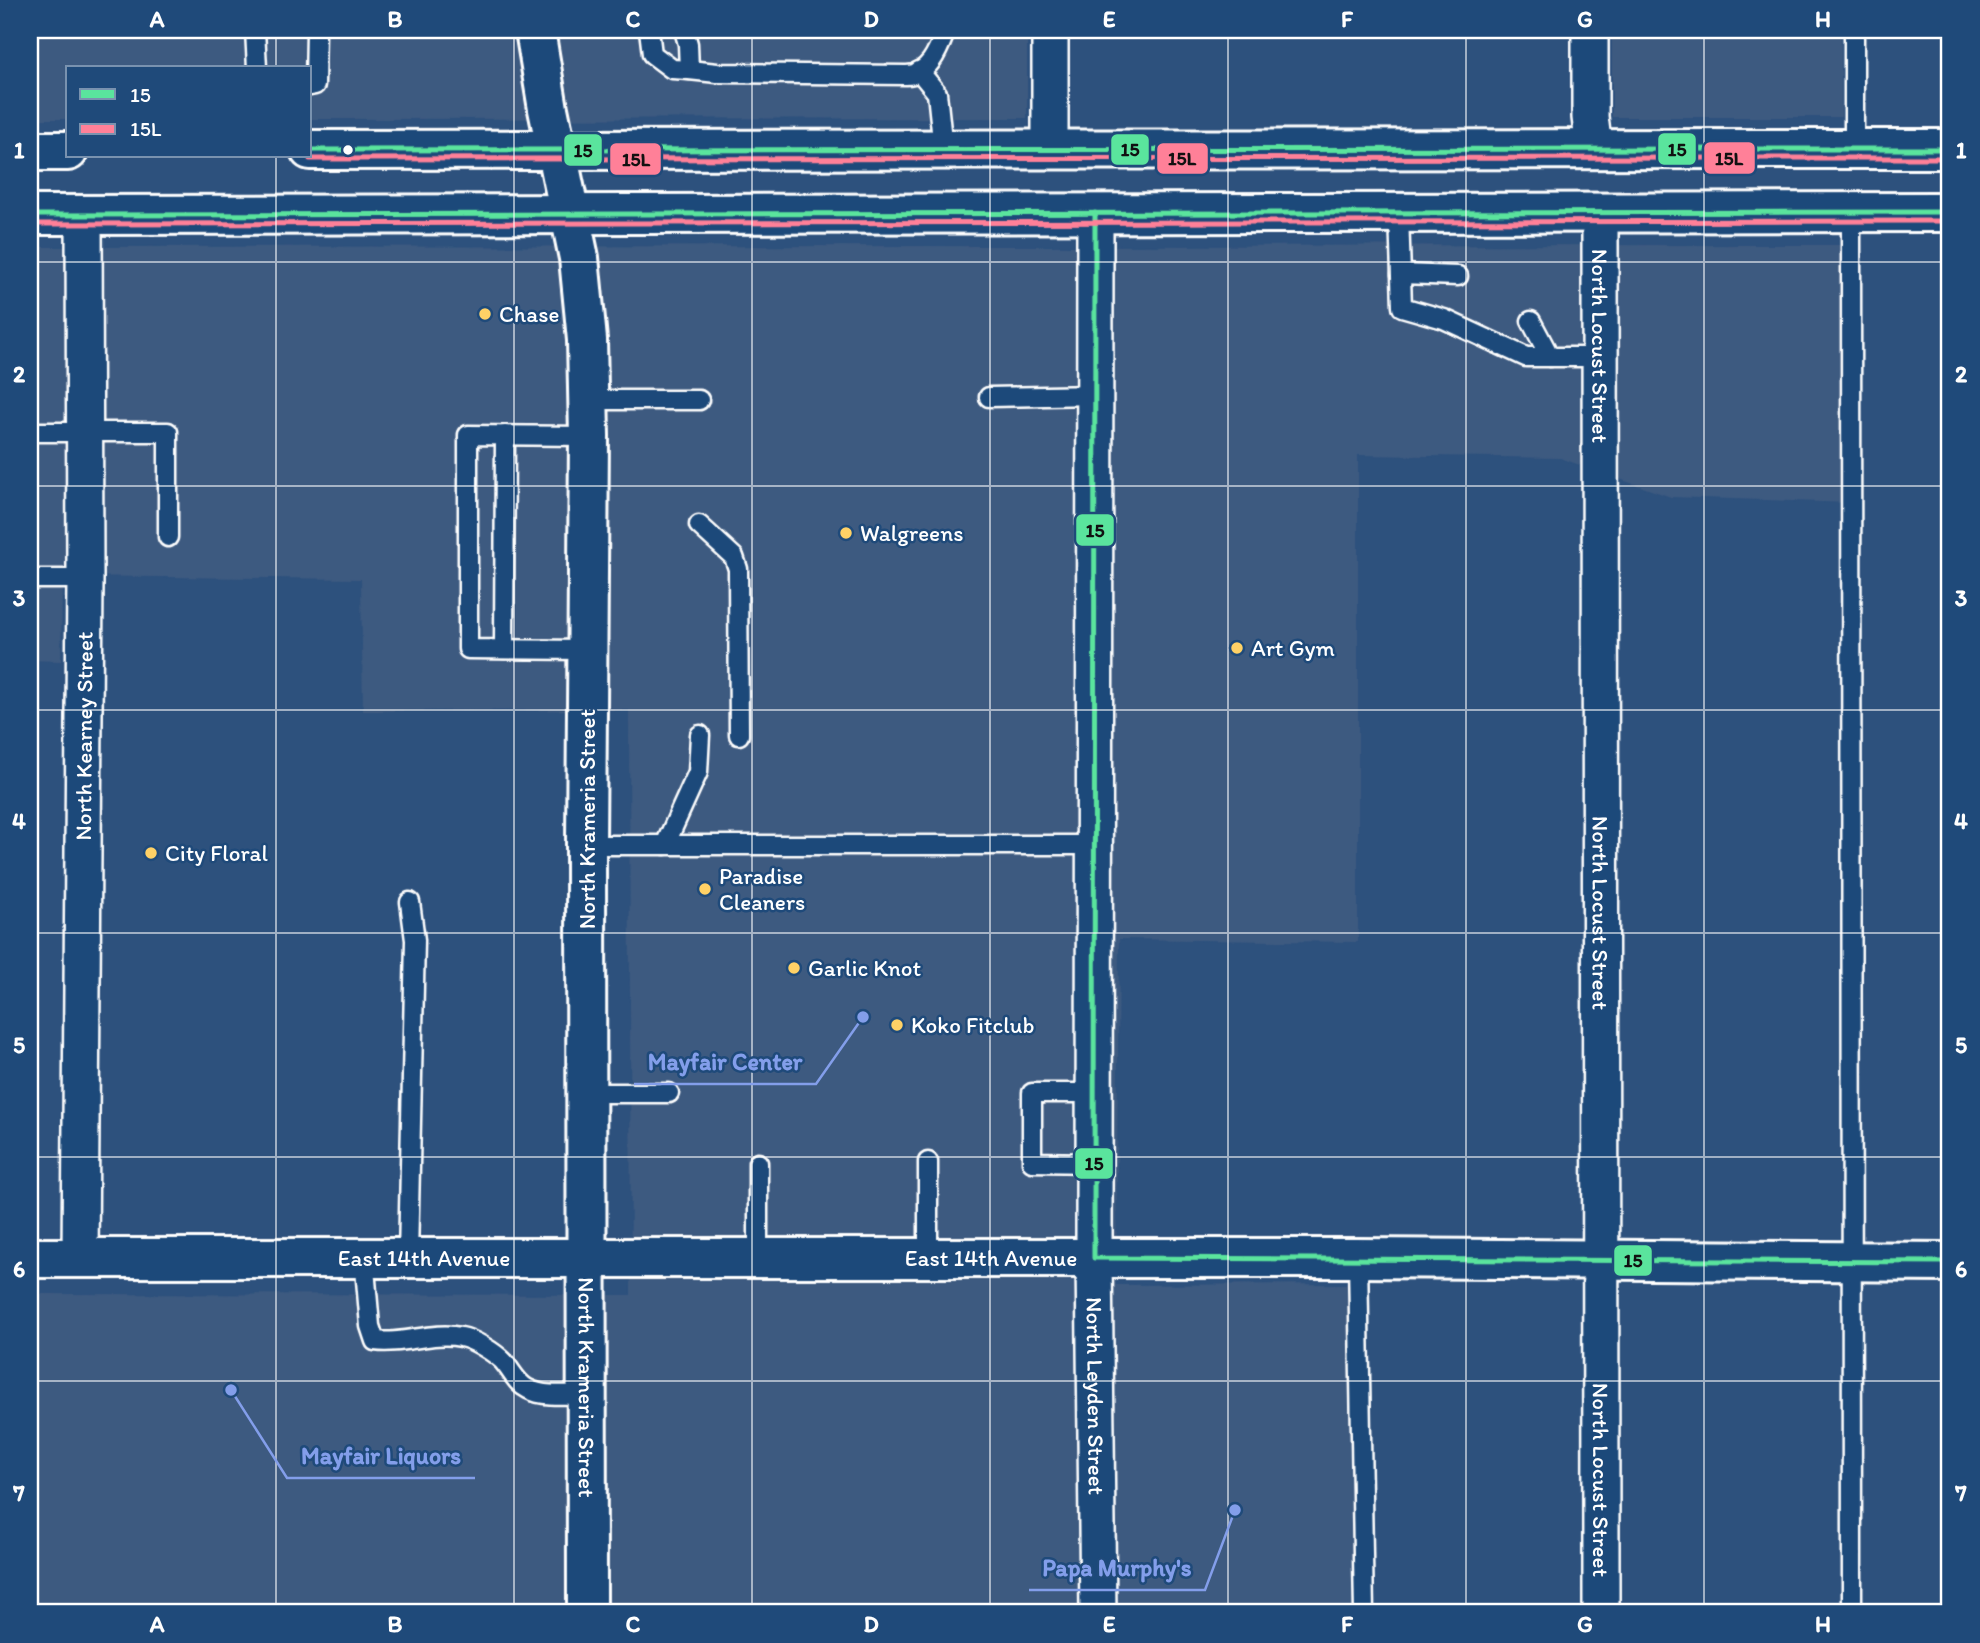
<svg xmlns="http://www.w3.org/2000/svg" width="1980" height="1643" font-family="Itim,sans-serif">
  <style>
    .built { fill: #3e5a80 }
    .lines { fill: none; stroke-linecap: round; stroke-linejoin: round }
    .service-casing { stroke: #fff; stroke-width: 23 }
    .minor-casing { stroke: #fff; stroke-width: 40 }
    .tertiary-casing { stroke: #fff; stroke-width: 44 }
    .secondary-casing { stroke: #fff; stroke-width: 44 }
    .primary-casing { stroke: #fff; stroke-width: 44 }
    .service { stroke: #1f4a7a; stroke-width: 18 }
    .minor { stroke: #1f4a7a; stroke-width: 35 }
    .tertiary { stroke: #1f4a7a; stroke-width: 38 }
    .secondary { stroke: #1f4a7a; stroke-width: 38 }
    .primary { stroke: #1f4a7a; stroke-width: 38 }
    .bus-1-casing { stroke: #1f4a7a; stroke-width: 10 }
    .bus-2-casing { stroke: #1f4a7a; stroke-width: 10 }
    .bus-1 { stroke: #5ae49d; stroke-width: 5 }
    .bus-2 { stroke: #ff8098; stroke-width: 5 }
    .grid { fill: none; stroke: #fff; stroke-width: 2; stroke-opacity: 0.55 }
    .bus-dot { fill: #fff; stroke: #1f4a7a; stroke-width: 2.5 }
    .poi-dot { fill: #ffd166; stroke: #1f4a7a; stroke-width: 2.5 }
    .labels { text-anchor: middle; stroke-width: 5; stroke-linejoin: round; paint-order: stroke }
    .poi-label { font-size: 23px; fill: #fff; stroke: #1f4a7a; text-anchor: start }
    .street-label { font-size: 23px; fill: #fff; stroke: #1f4a7a }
    .leader { fill: none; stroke: #839eea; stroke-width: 2.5 }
    .callout-dot { fill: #839eea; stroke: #1f4a7a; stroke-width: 2.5 }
    .callout-label { font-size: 24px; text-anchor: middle; font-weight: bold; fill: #839eea; stroke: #1f4a7a; stroke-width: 5; stroke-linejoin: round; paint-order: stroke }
    .line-badge { stroke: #1f4a7a; stroke-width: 2.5 }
    .pale-badge-label { font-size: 19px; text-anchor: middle; font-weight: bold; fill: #111 }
    .neatline { fill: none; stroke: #fff; stroke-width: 2.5 }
    .grid-label { font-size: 23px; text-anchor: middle; font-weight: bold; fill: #fff }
  </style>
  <rect width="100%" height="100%" fill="#2d517d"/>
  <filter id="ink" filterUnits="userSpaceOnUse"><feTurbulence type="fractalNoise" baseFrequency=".0143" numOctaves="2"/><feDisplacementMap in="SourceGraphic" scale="14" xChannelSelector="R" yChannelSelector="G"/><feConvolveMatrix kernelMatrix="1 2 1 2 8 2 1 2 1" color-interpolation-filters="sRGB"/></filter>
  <g filter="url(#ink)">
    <g class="built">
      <polygon points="30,30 1027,30 1027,118 310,119 310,68 68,68 68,119 30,119"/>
      <rect x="1612" y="30" width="229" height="87"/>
      <polygon points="1858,245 1853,503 1671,497 1560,458 1358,455 1358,942 1119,939 1116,1285 1357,1284 1358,1611 1292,1613 30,1613 30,1294 631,1295 629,710 363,711 361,579 62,576 61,661 30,660 30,247"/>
    </g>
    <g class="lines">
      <defs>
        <g id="service">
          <polyline points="255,30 257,68"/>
          <path d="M649,30L652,54L672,69L689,70L717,73L906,75C930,75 939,48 946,30"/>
          <polyline points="684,30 688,44 689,70"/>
          <polyline points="1854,30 1854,149"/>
          <polyline points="919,71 937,93 943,149"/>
          <polyline points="310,86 315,85 316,30"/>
          <polyline points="1851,212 1852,1613"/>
          <polyline points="1399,213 1402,307 1444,319 1526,357 1601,357"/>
          <polyline points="1401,274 1458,276"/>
          <polyline points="1531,321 1550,357"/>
          <polyline points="989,397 1095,395"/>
          <polyline points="589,400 699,400"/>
          <polyline points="30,432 168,432 168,537"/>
          <polyline points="699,525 734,557 738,569 739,735"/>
          <polyline points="30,579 85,579"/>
          <polyline points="504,649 505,435"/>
          <polyline points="587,650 468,649 468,435 589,436"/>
          <polyline points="586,845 1095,845"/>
          <polyline points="665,845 698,772 700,735"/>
          <polyline points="588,1093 669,1093"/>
          <polyline points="1094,1093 1032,1093 1032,1162 1094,1163"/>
          <polyline points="928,1162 928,1258"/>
          <polyline points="758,1163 758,1258"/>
          <path d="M364,1257L370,1326L375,1341C403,1345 432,1331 461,1337C473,1339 494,1352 503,1361C512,1371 516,1383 528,1389C545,1398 569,1394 588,1394"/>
          <polyline points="408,1257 415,940 410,902"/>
          <polyline points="1358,1258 1364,1613"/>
        </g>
        <g id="minor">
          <polyline points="1590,30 1590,117 1594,149"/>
          <polyline points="1050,149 1050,30"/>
          <path id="s1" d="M1095,213L1094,1258L1098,1613"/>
          <path id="s2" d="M1600,213L1601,1613"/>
          <path id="s3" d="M80,1258L85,579L84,214"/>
        </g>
        <g id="tertiary">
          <path id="s4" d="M535,30L548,109L579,258L587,340L589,436L586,845L587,1613"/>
        </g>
        <g id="secondary">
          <path id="s5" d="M30,1258H1358L1950,1262"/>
        </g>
        <g id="primary">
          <polyline points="310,150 1950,149"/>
          <polyline points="30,151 68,151"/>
          <polyline points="30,215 1950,212"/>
        </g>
      </defs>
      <use href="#service" class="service-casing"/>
      <use href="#minor" class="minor-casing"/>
      <use href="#tertiary" class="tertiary-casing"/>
      <use href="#secondary" class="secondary-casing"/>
      <use href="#primary" class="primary-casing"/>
      <use href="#service" class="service"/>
      <use href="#minor" class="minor"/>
      <use href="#tertiary" class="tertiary"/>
      <use href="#secondary" class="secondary"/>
      <use href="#primary" class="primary"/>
      <defs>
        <g id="bus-1">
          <polyline points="310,150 1950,149"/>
          <polyline points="1095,213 1094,1258 1950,1262"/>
          <polyline points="30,215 1950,212"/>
        </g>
        <g id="bus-2">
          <polyline points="310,159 1950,158"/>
          <polyline points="30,224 1950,221"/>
        </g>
      </defs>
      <use href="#bus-1" class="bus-1-casing"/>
      <use href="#bus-2" class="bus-2-casing"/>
      <use href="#bus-1" class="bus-1"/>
      <use href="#bus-2" class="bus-2"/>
    </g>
  </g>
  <path class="grid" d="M276,30V68M514,30V1613M752,30V1613M990,30V1613M1228,30V1613M1466,30V1613M1704,30V1613M276,156V1613M30,262H1950M30,486H1950M30,710H1950M30,933H1950M30,1157H1950M30,1381H1950"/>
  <circle class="bus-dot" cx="348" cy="150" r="6"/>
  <g class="poi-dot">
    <circle cx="485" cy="314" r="7"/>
    <circle cx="846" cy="533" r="7"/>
    <circle cx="1237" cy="648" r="7"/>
    <circle cx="151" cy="853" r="7"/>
    <circle cx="705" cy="889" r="7"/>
    <circle cx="794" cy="968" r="7"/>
    <circle cx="897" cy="1025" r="7"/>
  </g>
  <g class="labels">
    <g class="poi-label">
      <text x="499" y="322">Chase</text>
      <text x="860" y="541">Walgreens</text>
      <text x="1251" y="656">Art Gym</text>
      <text x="165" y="861">City Floral</text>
      <text x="719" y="884">Paradise<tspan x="719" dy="26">Cleaners</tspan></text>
      <text x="808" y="976">Garlic Knot</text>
      <text x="911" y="1033">Koko Fitclub</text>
    </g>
    <g class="street-label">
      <text dy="8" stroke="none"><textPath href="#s2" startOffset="133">North Locust Street</textPath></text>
      <text dy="8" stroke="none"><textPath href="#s3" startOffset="522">North Kearney Street</textPath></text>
      <text transform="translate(587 819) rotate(-90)" y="8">North Krameria Street</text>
      <text dy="8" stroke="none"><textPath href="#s2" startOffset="700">North Locust Street</textPath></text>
      <text dy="8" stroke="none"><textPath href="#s5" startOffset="394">East 14th Avenue</textPath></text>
      <text dy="8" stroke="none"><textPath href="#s5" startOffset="961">East 14th Avenue</textPath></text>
      <text dy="8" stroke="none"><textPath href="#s4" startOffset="1362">North Krameria Street</textPath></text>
      <text dy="8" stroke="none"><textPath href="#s1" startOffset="1183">North Leyden Street</textPath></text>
      <text dy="8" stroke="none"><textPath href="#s2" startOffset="1267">North Locust Street</textPath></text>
    </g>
  </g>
  <path class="leader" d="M863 1017L816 1084H634M231 1390L287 1478H475M1235 1510L1205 1590H1029"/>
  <g class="callout-dot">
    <circle cx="863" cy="1017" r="7"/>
    <circle cx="231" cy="1390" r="7"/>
    <circle cx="1235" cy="1510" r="7"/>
  </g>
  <g class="callout-label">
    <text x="725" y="1070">Mayfair Center</text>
    <text x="381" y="1464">Mayfair Liquors</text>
    <text x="1117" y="1576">Papa Murphy's</text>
  </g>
  <g class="line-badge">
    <rect x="1657" y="132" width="40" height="34" rx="7" fill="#5ae49d"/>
    <rect x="1110" y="133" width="40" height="33" rx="7" fill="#5ae49d"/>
    <rect x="563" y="133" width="40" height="34" rx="7" fill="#5ae49d"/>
    <rect x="1703" y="141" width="53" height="34" rx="7" fill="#ff8098"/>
    <rect x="1156" y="142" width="53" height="33" rx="7" fill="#ff8098"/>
    <rect x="609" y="142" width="53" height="34" rx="7" fill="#ff8098"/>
    <rect x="1075" y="513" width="40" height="34" rx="7" fill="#5ae49d"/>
    <rect x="1074" y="1147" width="40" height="33" rx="7" fill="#5ae49d"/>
    <rect x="1613" y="1244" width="40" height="33" rx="7" fill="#5ae49d"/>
  </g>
  <g class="pale-badge-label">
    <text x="1677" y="156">15</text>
    <text x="1130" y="156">15</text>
    <text x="583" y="157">15</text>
    <text x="1729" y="165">15L</text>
    <text x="1182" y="165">15L</text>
    <text x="636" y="166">15L</text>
    <text x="1095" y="537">15</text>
    <text x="1094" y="1170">15</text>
    <text x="1633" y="1267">15</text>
  </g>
  <rect width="1980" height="1643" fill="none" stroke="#1f4a7a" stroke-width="77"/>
  <rect x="66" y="66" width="245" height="91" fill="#1f4a7a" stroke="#7992af" stroke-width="2"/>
  <rect x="80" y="89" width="35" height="10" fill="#5ae49d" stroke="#7992af" stroke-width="2"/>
  <text x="130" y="102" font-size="21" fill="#ffffff">15</text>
  <rect x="80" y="124" width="35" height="10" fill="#ff8098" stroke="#7992af" stroke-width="2"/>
  <text x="130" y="136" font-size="21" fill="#ffffff">15L</text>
  <rect x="38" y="38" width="1903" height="1566" class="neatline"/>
  <g class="grid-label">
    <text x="157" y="27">A</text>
    <text x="395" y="27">B</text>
    <text x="633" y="27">C</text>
    <text x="871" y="27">D</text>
    <text x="1109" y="27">E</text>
    <text x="1347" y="27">F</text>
    <text x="1585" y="27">G</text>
    <text x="1823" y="27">H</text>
    <text x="19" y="158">1</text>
    <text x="1961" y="158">1</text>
    <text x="19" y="382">2</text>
    <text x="1961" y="382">2</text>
    <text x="19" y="606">3</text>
    <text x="1961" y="606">3</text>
    <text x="19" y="829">4</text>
    <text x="1961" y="829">4</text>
    <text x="19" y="1053">5</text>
    <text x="1961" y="1053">5</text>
    <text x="19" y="1277">6</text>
    <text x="1961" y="1277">6</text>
    <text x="19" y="1501">7</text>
    <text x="1961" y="1501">7</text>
    <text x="157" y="1632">A</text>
    <text x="395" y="1632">B</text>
    <text x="633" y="1632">C</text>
    <text x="871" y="1632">D</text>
    <text x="1109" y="1632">E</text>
    <text x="1347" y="1632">F</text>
    <text x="1585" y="1632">G</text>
    <text x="1823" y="1632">H</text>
  </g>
</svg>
